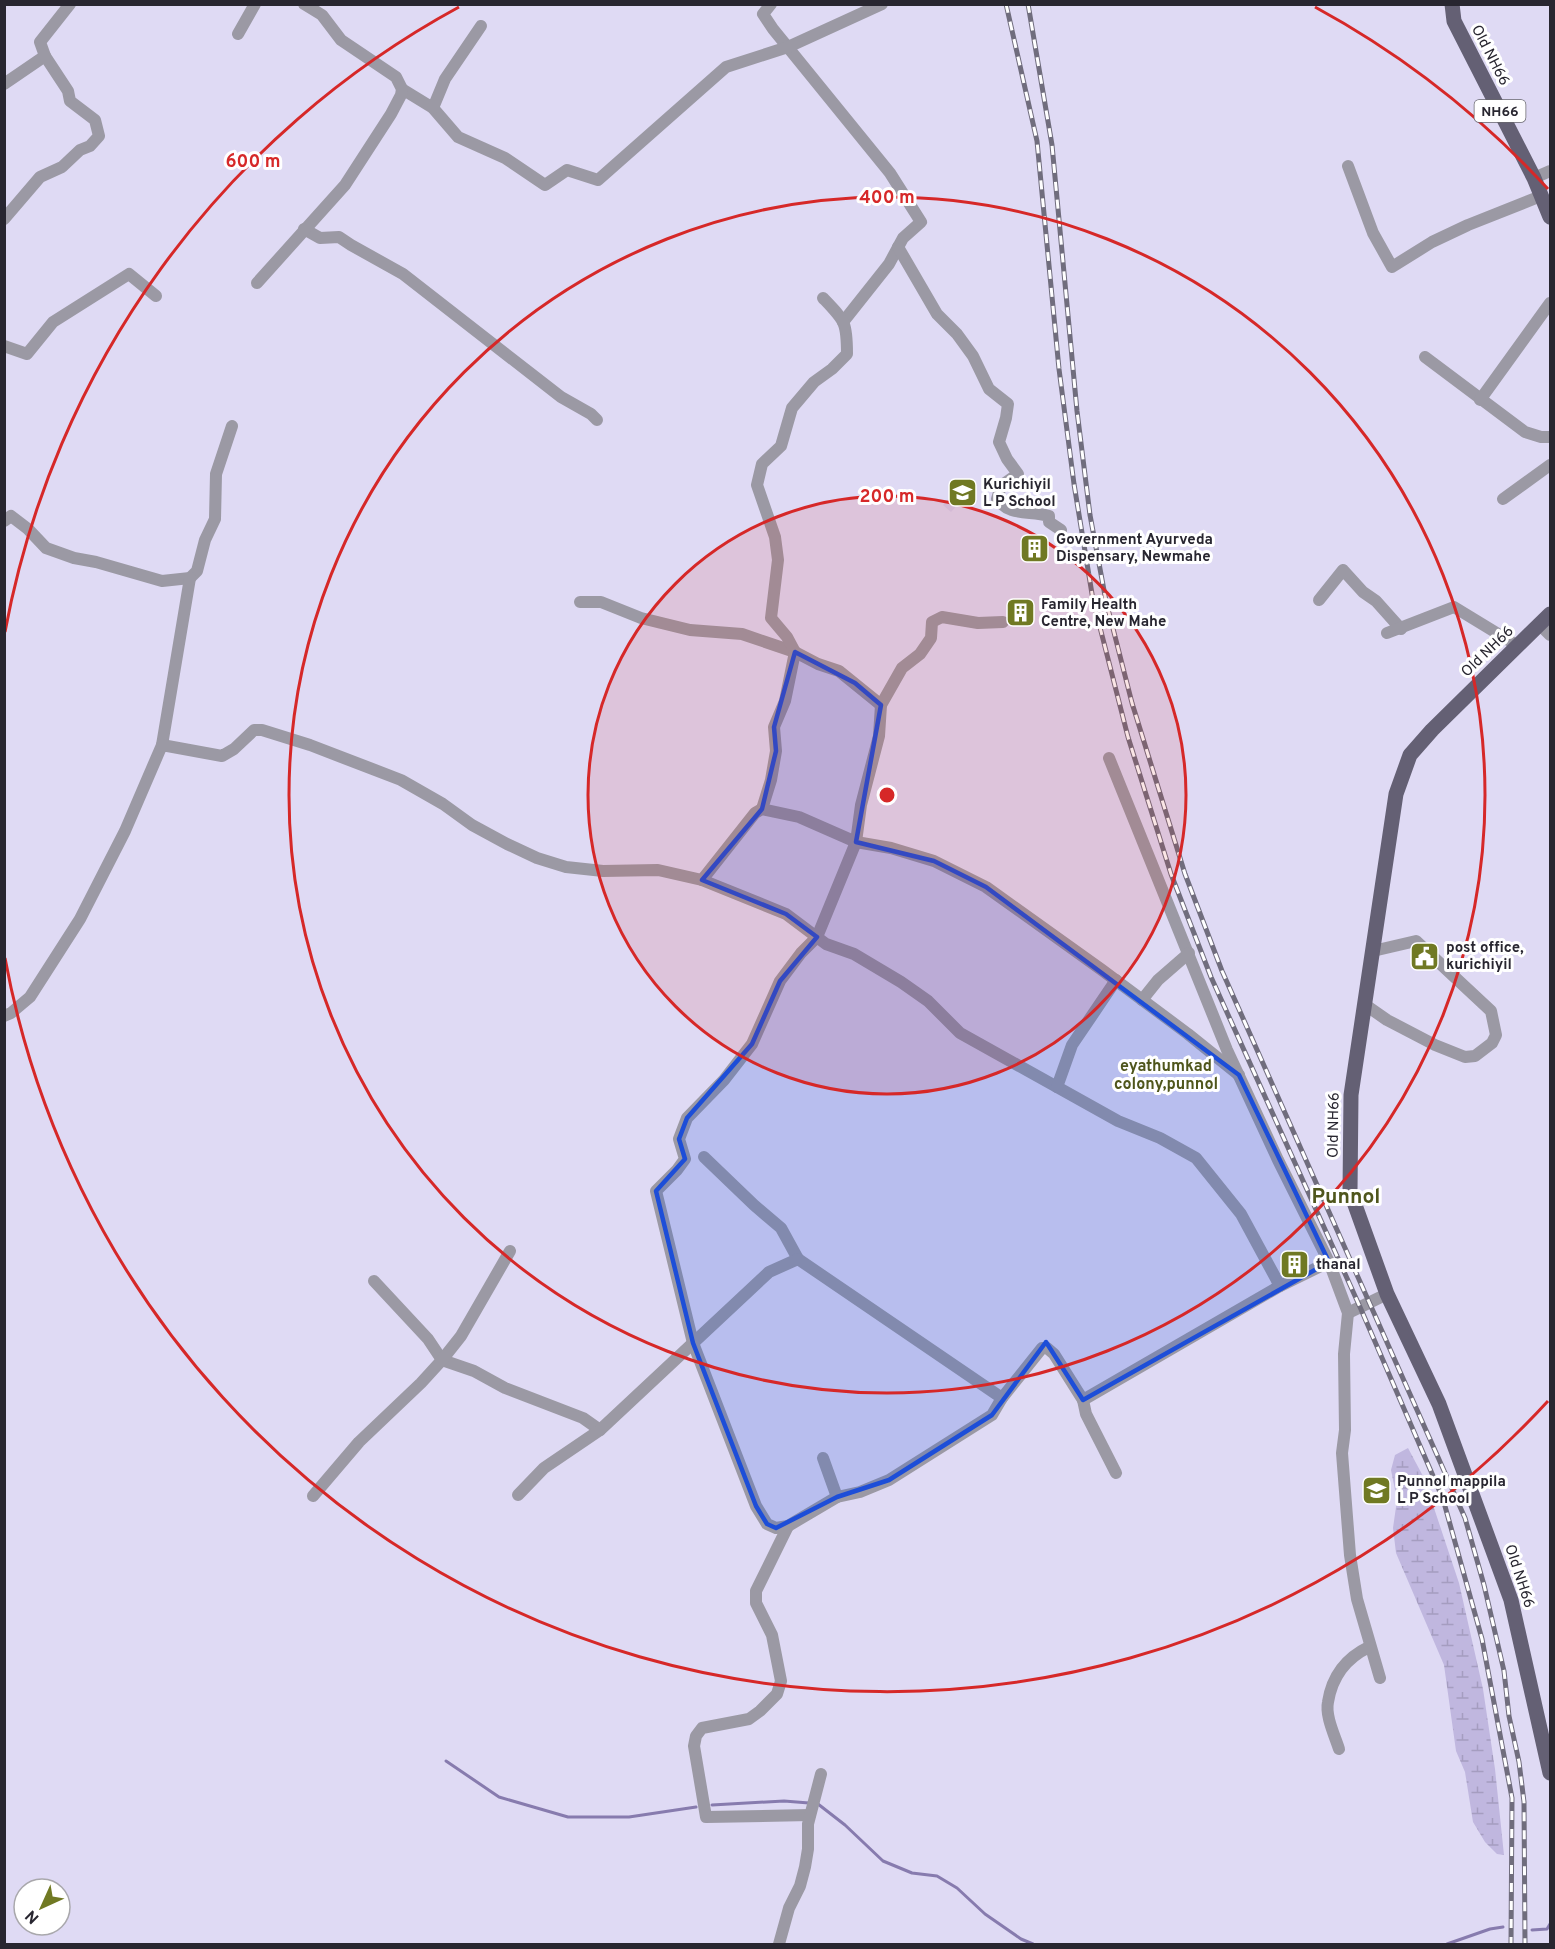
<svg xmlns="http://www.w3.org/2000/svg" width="1555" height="1949" font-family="Overpass,sans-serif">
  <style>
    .built { fill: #d4ceee }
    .wetland { fill: url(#wetland-marsh) }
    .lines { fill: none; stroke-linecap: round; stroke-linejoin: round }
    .stream { stroke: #877bae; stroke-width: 3 }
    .minor { stroke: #9b99a4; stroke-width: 12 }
    .major { stroke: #646074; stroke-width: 15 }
    .rail-casing { stroke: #706d7d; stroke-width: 5 }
    .rail { stroke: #fff; stroke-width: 3; stroke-dasharray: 9; stroke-linecap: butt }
    .marked { fill: #1d4ed8; fill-opacity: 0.2; stroke: #1d4ed8; stroke-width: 4.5; stroke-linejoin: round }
    .ring { fill: none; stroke: #d62828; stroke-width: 3 }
    .labels { text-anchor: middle; stroke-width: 6; stroke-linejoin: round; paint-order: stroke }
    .shield { fill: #fff; stroke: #68676e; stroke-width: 1.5 }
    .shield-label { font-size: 14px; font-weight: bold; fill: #282630 }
    .street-label { font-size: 15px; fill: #282630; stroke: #fff }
    .poi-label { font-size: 15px; font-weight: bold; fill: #282630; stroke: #fff; text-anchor: start }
    .neighbourhood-label { font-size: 16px; font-weight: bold; fill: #4f561c; stroke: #fff }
    .district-label { font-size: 21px; font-weight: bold; fill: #4f561c; stroke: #fff }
    .centre { fill: #d62828; stroke: #fff; stroke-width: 3 }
    .ring-label { font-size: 18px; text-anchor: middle; font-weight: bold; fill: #d62828; stroke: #fff; stroke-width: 6; stroke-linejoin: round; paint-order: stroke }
  </style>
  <defs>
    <pattern id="wetland-marsh" width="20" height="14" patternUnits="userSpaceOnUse" patternTransform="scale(1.5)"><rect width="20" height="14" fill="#c0b7df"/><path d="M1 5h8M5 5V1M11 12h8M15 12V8" fill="none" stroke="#a59dc0"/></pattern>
  </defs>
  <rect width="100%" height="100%" fill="#dfdaf4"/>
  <polygon class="built" points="961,486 978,501 970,510 961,501 951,512 943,505"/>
  <polygon class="wetland" points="1408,1448 1424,1478 1459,1583 1483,1689 1495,1769 1504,1855 1497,1854 1485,1842 1473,1822 1465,1772 1456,1751 1444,1665 1396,1553 1393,1528 1397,1500 1391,1470 1395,1455"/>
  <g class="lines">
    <g class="stream">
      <polyline points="446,1761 499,1797 568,1817 629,1817 696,1807"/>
      <polyline points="818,1804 845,1825 883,1861 912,1873 937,1876 957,1888 985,1914 1021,1939 1033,1944"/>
      <polyline points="712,1805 784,1801 809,1803"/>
      <polyline points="1532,1930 1547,1929 1550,1924"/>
      <polyline points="1447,1944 1490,1929 1503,1927"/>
    </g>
    <g class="minor">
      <polyline points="771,4 763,14 773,29 890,173 921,222 903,238 889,264 843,322"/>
      <polyline points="238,34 255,4"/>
      <polyline points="4,84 45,56"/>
      <polyline points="402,89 433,108 458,137 505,158 545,185 567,170 598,180 726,67 788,47 882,4"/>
      <polyline points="433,108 445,79 481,26"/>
      <polyline points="1348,166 1373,233 1392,267 1432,242 1468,225 1541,196"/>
      <polyline points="1534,178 1550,171"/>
      <polyline points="4,219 40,177 62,167 80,150 90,146 99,136 95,120 70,101 68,91 45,56 40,42 70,4"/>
      <polyline points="304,229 320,238 339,237 351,245 403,274 561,397 591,414 597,420"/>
      <path d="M898,247L937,314L957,334L973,356L989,389L1008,404L1006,418L999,442L1007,459L1018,474L1001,486L997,499C1010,517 1030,510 1049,516V522L1061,530"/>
      <polyline points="257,283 345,185 391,114 401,95 402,89 396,77 341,40 322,15 304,4"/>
      <polyline points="4,346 27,354 53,322 129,274 156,296"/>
      <polyline points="1425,357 1525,432 1541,437 1550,437"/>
      <polyline points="1480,400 1550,303"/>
      <polyline points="1503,499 1550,465"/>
      <polyline points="4,521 11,516 28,529 46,548 74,558 96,562 162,581 190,578 197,571 205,540 215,519 216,474 232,426"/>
      <polyline points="1319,600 1343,570 1363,592 1376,601 1401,629"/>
      <polyline points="580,602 601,602 641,618 690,630 742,634 795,652 818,664 839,671 881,705"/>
      <polyline points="1003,622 978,623 942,617 932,622 931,638 920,654 902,668 881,705 879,736 861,805 856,842 817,937 801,953 780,981 752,1044 724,1080 687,1118 679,1139 685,1159 677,1170 656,1191 693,1343 756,1506 767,1524 776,1528 788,1526 837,1497 860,1492 889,1480 992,1415 1002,1398 1042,1348 1047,1348 1054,1354 1083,1400 1280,1286"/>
      <polyline points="1540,625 1550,635"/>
      <polyline points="1387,633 1454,607 1518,646"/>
      <polyline points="162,745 190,578"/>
      <polyline points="1109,758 1227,1050 1278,1160 1329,1262"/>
      <path d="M762,809L771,780L776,751L774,727L785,701L795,652L787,637L771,618L778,560L775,537L757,485L762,464L781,446L792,408L814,382L832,369L847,354C847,322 845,321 823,298"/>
      <polyline points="702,880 755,813 762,809 799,817 856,842 891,848 934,861 986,887 1102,970 1188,1034 1239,1075"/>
      <polyline points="1142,1000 1158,980 1189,953"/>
      <polyline points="1364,1004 1387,1020 1435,1045 1465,1057 1475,1056 1492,1043 1496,1035 1491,1011 1416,941 1373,951"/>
      <polyline points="4,1016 11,1013 30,997 80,919 125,831 162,745 222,756 234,749 254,730 262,730 310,745 401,780 443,804 472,825 507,844 537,858 566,867 603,871 658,870 702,880 786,914 826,944 854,954 901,982 928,1001 960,1033 1118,1121 1160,1138 1196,1158 1241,1214 1280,1286 1329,1262 1348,1313 1344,1354 1345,1430 1342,1453 1350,1555 1357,1599 1380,1678"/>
      <polyline points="1057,1087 1072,1045 1116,980"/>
      <polyline points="704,1157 754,1205 781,1228 798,1259"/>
      <polyline points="374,1281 428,1339 442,1360 474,1371 505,1388 583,1418 600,1430"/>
      <polyline points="1348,1313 1387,1294"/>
      <polyline points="1083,1400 1086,1414 1116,1473"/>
      <polyline points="823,1458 837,1497"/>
      <polyline points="518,1495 544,1468 600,1430 769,1272 798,1259 1002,1398"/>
      <polyline points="313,1496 359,1442 421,1383 442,1360 461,1336 510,1251"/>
      <polyline points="788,1526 756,1591 756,1603 772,1635 781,1681 777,1694 760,1711 749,1719 702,1728 696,1736 694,1746 706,1817 810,1815"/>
      <path d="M1339,1749C1335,1736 1325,1716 1328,1702C1332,1677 1346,1658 1369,1647"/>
      <polyline points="779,1944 789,1908 800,1886 805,1867 808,1849 808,1824 821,1774"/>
    </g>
    <g class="major">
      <polyline points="1452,4 1454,21 1534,178 1550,217"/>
      <polyline points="1550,614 1432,730 1410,755 1396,794 1351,1095 1350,1191 1387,1294 1439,1404 1511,1600 1550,1773"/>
    </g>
    <defs>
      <g id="rail">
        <polyline points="1006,4 1037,141 1059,369 1074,484 1093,600 1128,737 1171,874 1211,977 1360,1307 1443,1499 1482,1639 1512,1798 1511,1944"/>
        <polyline points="1028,4 1052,145 1077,411 1090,515 1106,601 1132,703 1185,874 1222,971 1465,1518 1484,1585 1504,1671 1509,1716 1519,1762 1524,1802 1525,1944"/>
      </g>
    </defs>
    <use href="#rail" class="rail-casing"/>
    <use href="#rail" class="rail"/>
  </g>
  <path class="marked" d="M795,652L855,683L881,705L856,842L934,861L986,887L1239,1075L1329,1262L1083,1400L1046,1342L992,1415L889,1480L837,1497L776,1528L767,1524L756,1506L693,1343L656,1191L685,1159L679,1139L687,1118L752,1044L780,981L817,937L786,914L702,880L762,809L776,751L774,727Z"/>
  <circle cx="887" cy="795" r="299" fill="#d62828" fill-opacity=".12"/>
  <g class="ring">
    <circle cx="887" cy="795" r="299"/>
    <circle cx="887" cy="795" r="598"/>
    <path d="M1548 1401A897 897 0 0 1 5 958M5 632A897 897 0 0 1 459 7M1315 7A897 897 0 0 1 1548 189"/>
  </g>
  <defs>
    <symbol id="school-square" viewBox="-11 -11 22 22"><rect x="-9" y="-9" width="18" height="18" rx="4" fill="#707923" stroke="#fff"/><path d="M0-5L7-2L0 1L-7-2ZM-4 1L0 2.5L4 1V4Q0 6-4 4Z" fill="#fff"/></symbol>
    <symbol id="building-square" viewBox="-11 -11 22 22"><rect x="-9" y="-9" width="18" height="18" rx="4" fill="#707923" stroke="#fff"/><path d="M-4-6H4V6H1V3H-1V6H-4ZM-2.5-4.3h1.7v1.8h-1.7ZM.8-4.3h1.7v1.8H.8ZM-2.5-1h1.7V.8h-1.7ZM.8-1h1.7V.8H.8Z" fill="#fff"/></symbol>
    <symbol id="civic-square" viewBox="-11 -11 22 22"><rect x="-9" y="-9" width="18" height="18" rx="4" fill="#707923" stroke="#fff"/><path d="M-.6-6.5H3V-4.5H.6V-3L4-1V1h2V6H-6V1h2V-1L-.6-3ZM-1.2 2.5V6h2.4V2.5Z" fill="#fff"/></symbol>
  </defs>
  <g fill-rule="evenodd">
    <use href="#school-square" x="946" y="476" width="33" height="33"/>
    <use href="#building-square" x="1018" y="532" width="33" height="33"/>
    <use href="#building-square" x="1004" y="596" width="33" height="33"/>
    <use href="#civic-square" x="1408" y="940" width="33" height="33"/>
    <use href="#building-square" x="1278" y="1248" width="33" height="33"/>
    <use href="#school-square" x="1360" y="1474" width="33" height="33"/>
  </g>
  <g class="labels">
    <rect class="shield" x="1474.5" y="100" width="51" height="22" rx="4.5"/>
    <g class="shield-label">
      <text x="1500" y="116">NH66</text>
    </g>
    <g class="street-label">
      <text transform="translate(1491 55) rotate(63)" y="5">Old NH66</text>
      <text transform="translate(1487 651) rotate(-44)" y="5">Old NH66</text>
      <text transform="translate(1333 1125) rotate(-89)" y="5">Old NH66</text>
      <text transform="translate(1520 1576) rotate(72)" y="5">Old NH66</text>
    </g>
    <g class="poi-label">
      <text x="983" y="489">Kurichiyil<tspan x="983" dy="17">L P School</tspan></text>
      <text x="1056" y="544">Government Ayurveda<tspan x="1056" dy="17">Dispensary, Newmahe</tspan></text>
      <text x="1041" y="609">Family Health<tspan x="1041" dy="17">Centre, New Mahe</tspan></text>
      <text x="1446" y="952">post office,<tspan x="1446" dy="17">kurichiyil</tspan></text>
      <text x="1316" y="1269">thanal</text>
      <text x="1397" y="1486">Punnol mappila<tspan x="1397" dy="17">L P School</tspan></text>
    </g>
    <g class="neighbourhood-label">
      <text x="1166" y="1071">eyathumkad<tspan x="1166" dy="18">colony,punnol</tspan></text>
    </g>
    <g class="district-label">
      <text x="1346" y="1203">Punnol</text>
    </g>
  </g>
  <circle cx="887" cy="795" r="9" class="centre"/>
  <g class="ring-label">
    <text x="253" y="167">600 m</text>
    <text x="887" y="203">400 m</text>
    <text x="887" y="502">200 m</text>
  </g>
  <rect width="1555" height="1949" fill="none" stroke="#282630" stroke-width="12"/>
  <g transform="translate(42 1907) rotate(225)"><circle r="28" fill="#ffffff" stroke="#a9a8ac" stroke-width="1.5"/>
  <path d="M0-4.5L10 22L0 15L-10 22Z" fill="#707923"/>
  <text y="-9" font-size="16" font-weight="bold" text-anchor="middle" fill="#282630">N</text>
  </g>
</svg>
